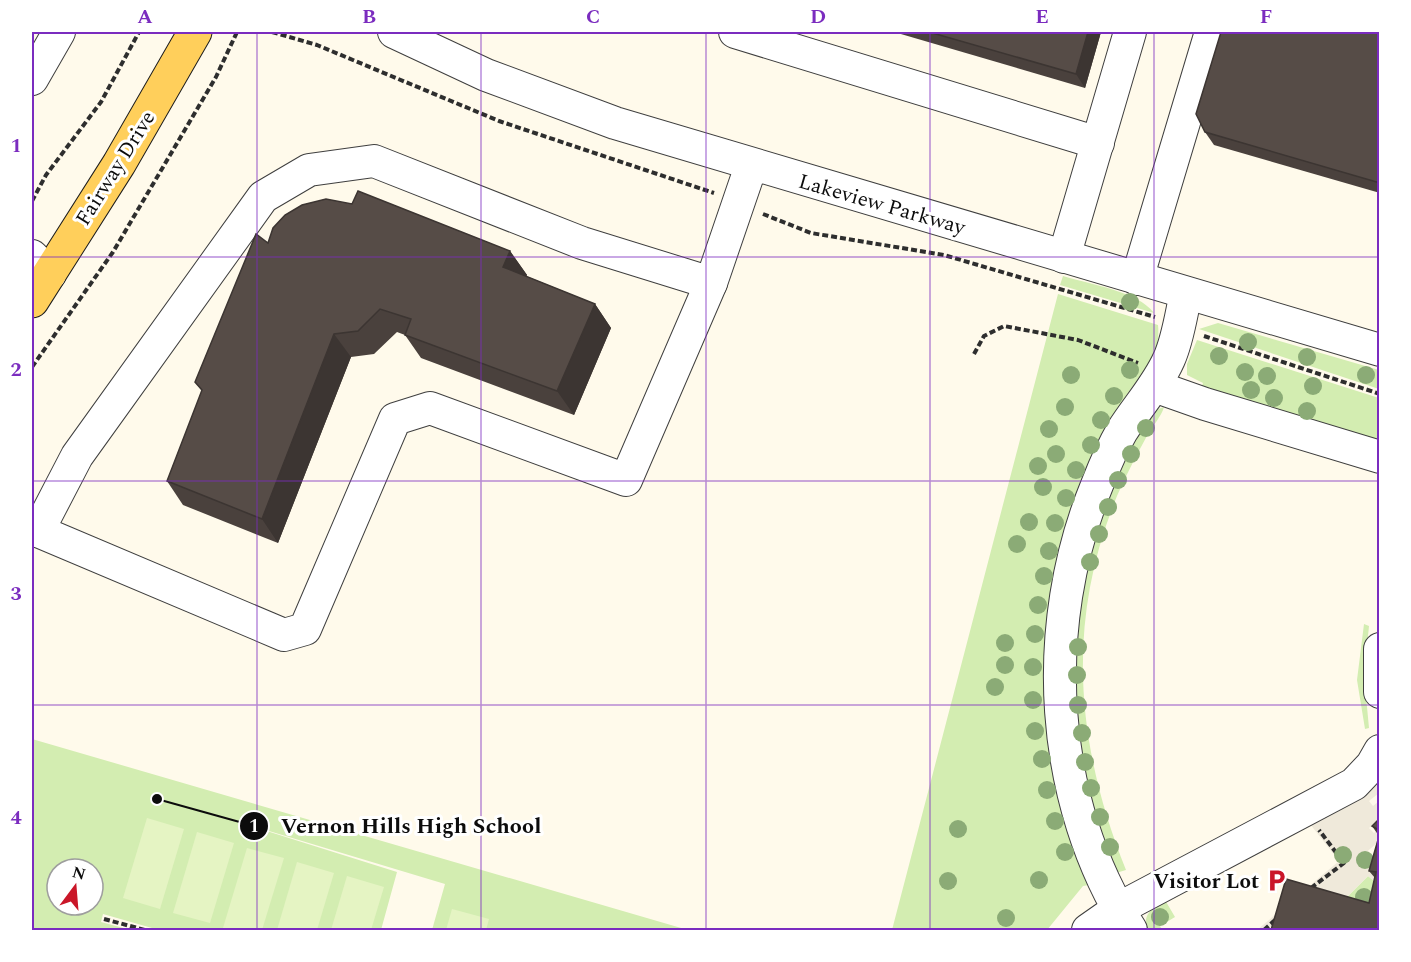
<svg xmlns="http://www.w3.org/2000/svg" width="1411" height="962" font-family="Spectral,serif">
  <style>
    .grass { fill: #d3edb1; fill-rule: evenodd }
    .pitch { fill: #e5f4c3 }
    .plaza { fill: #efe9da }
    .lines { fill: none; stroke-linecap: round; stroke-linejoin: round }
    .minor-casing { stroke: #3f3f3f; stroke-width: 34 }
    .major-casing { stroke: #1d1d1d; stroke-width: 35 }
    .path { stroke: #2e2e2e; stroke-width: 4; stroke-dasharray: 6 3; stroke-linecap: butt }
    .minor { stroke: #fff; stroke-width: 32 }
    .major { stroke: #ffcf5b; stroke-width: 33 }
    .tree { fill: #8bab76 }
    .wall { fill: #4a413d }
    .shaded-wall { fill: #3c3532 }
    .building { fill: #564c47; stroke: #3c3532; stroke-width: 1.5 }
    .grid { fill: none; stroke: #7b2cbf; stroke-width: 1.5; stroke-opacity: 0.55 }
    .labels { text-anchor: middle; stroke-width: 6; stroke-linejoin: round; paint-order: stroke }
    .street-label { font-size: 21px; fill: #0c0c0c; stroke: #fff }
    .poi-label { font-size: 21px; font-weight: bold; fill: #0c0c0c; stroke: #fff; text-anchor: end }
    .leader { fill: none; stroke: #0c0c0c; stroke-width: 2 }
    .callout-dot { fill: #0c0c0c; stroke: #fff; stroke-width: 2 }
    .mark-label { font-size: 18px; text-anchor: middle; font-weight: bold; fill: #fff }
    .callout-label { font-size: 22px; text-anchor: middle; font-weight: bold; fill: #0c0c0c; stroke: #fff; stroke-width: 6; stroke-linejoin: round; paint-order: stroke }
    .neatline { fill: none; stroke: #7b2cbf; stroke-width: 2 }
    .grid-label { font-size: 20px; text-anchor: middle; font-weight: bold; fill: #7b2cbf }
  </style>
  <rect width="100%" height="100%" fill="#fffaeb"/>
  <g class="grass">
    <path d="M1063,276C1088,284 1138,291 1154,313L1060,285Z"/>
    <path d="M1058,294L1158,325C1159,334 1158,343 1155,352C1149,367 1137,380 1128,393C1112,416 1100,441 1089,465C1043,568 1032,686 1059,794C1067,825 1079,855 1089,885L1083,886L1047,930H892Z"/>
    <polygon points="1218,323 1379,370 1379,389 1199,329"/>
    <polygon points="1197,340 1379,398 1379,442 1201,388 1203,383 1187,375 1187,364"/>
    <path d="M1164,407C1161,417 1153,425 1148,434C1137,454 1126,475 1117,496C1065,623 1076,745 1126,870L1116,873C1077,780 1060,674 1082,574C1088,542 1104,510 1115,480C1123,458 1140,413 1164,407Z"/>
    <polygon points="1364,624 1369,626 1364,675 1369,728 1365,729 1357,680"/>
    <path d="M32,739L688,930H432L445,884L222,817L397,872L381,930H159L103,914L101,922L131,930H32ZM57,869H93V905H57Z"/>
    <polygon points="1368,876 1379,885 1379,920 1346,898"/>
    <path d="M1165,900L1175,917L1160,926L1162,930H1149C1140,916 1153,907 1165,900Z"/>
  </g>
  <g class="pitch">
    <polygon points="147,818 184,829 160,909 123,898"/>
    <polygon points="197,832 234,843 210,923 173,913"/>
    <polygon points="247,848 284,858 262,930 223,928"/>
    <polygon points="297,862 334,873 317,930 277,930"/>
    <polygon points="347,876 384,887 371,930 331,930"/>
    <polygon points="452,909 489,919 486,930 446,930"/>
  </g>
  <polygon class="plaza" points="1379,773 1379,793 1369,801 1373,806 1379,801 1379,819 1369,828 1374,833 1379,828 1379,841 1361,857 1366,862 1379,849 1379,885 1368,876 1346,898 1302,898 1267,930 1257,930 1339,861 1310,824"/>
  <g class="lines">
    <defs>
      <g id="minor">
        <polyline points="394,32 486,75 615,123 1380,350"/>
        <polyline points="735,32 1098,143"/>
        <polyline points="32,79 59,32"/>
        <polyline points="32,256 50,274"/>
        <polyline points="1064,257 1130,32"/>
        <polyline points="1137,279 1211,32"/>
        <polyline points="1154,386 1205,404 1380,457"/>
        <polyline points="32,529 38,531 77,456 263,197 309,170 374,161 582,243 711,283 751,166"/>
        <polyline points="38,531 284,635 305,629 395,419 430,408 626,480 711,283"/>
        <polyline points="1380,649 1380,692"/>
        <polyline points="1088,930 1118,909 1354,784 1372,765 1380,751"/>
        <path d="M1131,930C1048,801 1039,626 1097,485C1104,467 1112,448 1122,431C1137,407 1157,386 1169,359C1178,339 1181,315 1186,293"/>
      </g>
      <polyline id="major" points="32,301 119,164 195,32"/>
    </defs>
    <use href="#minor" class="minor-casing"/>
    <use href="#major" class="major-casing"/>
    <g class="path">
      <polyline points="272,32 317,45 499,121 714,193"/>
      <polyline points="32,201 46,175 101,102 139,32"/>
      <polyline points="763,214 811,233 944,255 1155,317"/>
      <polyline points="1204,336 1380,394"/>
      <polyline points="974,354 984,336 1004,326 1078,340 1138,363"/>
      <polyline points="32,367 113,252 216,77 237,32"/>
      <polyline points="1311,888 1344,863 1319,830"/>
      <polyline points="104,919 145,930"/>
      <polyline points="1264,930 1276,919"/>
    </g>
    <use href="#minor" class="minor"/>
    <use href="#major" class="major"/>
  </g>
  <g class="tree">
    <circle cx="1130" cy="302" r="9"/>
    <circle cx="1248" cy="342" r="9"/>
    <circle cx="1219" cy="356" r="9"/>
    <circle cx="1307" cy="357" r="9"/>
    <circle cx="1130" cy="370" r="9"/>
    <circle cx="1245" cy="372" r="9"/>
    <circle cx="1071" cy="375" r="9"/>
    <circle cx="1366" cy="375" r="9"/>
    <circle cx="1267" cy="376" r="9"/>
    <circle cx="1313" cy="386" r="9"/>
    <circle cx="1251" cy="390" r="9"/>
    <circle cx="1114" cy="396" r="9"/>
    <circle cx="1274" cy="398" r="9"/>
    <circle cx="1065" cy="407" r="9"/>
    <circle cx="1307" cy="411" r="9"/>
    <circle cx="1101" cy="420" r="9"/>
    <circle cx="1146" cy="428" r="9"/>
    <circle cx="1049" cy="429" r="9"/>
    <circle cx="1091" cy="445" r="9"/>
    <circle cx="1056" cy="454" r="9"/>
    <circle cx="1131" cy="454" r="9"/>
    <circle cx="1038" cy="466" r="9"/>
    <circle cx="1076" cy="470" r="9"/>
    <circle cx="1118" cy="480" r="9"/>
    <circle cx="1043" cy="487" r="9"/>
    <circle cx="1066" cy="498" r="9"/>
    <circle cx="1108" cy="507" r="9"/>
    <circle cx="1029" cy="522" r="9"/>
    <circle cx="1055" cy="523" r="9"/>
    <circle cx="1099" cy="534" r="9"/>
    <circle cx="1017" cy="544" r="9"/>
    <circle cx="1049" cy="551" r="9"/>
    <circle cx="1090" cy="562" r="9"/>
    <circle cx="1044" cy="576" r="9"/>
    <circle cx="1038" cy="605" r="9"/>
    <circle cx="1035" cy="634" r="9"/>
    <circle cx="1005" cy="643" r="9"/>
    <circle cx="1078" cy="647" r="9"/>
    <circle cx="1005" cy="665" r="9"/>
    <circle cx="1033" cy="667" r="9"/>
    <circle cx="1077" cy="675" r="9"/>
    <circle cx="995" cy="687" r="9"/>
    <circle cx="1033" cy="700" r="9"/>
    <circle cx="1078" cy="705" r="9"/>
    <circle cx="1035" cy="731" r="9"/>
    <circle cx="1082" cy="733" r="9"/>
    <circle cx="1042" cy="759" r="9"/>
    <circle cx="1085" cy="762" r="9"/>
    <circle cx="1091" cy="788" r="9"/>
    <circle cx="1047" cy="790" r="9"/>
    <circle cx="1100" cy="817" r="9"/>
    <circle cx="1055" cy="821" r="9"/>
    <circle cx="958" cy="829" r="9"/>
    <circle cx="1110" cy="847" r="9"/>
    <circle cx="1065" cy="852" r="9"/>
    <circle cx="1343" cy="855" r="9"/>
    <circle cx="1365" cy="860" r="9"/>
    <circle cx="1039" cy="880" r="9"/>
    <circle cx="948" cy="881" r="9"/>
    <circle cx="1364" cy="897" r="9"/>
    <circle cx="1160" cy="917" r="9"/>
    <circle cx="1006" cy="918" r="9"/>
  </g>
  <g class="wall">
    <polygon points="894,32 1101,32 1085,88"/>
    <polygon points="1380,32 1380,193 1214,145 1205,132"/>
    <polygon points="268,243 510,251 527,275 526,276 595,304 611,328 574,415 421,358 405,335 397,332 374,354 351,357 278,543 183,505 167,481 202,391 195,382"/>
    <polygon points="1380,818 1380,930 1369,903 1375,878 1369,871 1379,836 1372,826"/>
  </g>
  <g class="shaded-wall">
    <polygon points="1088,32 1101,32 1085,88 1076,74"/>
    <polygon points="510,251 527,275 520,291 503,267"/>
    <polygon points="595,304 611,328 574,415 557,391"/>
    <polygon points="334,334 351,357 278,543 262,519"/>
  </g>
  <g class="building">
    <polygon points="929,32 1088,32 1076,74"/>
    <polygon points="1221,32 1380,32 1380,183 1205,132 1196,114"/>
    <polygon points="358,191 510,251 503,267 595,304 557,391 405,335 411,319 380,309 358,331 334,334 262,519 167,481 202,390 195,382 256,234 268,243 273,228 285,215 302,205 326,199 352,204"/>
    <polygon points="1380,818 1380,831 1372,826"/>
    <polygon points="1380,833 1380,930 1271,930 1286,879 1369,903 1376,872 1369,871"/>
  </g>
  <path class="grid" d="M257,32V930M481,32V930M706,32V930M930,32V930M1154,32V930M32,257H1380M32,481H1380M32,705H1380"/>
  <defs>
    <symbol id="parking-bare" viewBox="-9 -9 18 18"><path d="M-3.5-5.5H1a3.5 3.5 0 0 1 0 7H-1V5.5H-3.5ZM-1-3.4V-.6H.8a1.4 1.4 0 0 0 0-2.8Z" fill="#ca1628" stroke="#fff" stroke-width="2.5" paint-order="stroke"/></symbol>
  </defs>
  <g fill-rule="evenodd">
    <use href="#parking-bare" x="1260" y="864" width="33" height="33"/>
  </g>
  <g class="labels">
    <g class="street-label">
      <text transform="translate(115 168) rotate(-58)" y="7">Fairway Drive</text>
      <text transform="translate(882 204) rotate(16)" y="7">Lakeview Parkway</text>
    </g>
    <g class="poi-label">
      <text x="1259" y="888">Visitor Lot</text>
    </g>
  </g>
  <path class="leader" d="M157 799L254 826"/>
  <g class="callout-dot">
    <circle cx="157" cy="799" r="6"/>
    <circle cx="254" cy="826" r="15"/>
  </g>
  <g class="mark-label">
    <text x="254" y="832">1</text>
  </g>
  <g class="callout-label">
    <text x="411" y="833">Vernon Hills High School</text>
  </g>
  <rect width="1411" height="962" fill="none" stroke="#ffffff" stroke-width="66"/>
  <g transform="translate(75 887) rotate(16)"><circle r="28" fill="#ffffff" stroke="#9e9e9e" stroke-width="1.5"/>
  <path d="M0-4.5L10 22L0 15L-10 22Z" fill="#ca1628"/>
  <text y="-9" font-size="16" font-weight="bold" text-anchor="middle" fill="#0c0c0c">N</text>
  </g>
  <rect x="33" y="33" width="1345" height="896" class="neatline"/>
  <g class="grid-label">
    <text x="145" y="23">A</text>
    <text x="369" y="23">B</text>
    <text x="593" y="23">C</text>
    <text x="818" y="23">D</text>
    <text x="1042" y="23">E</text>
    <text x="1266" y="23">F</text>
    <text x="16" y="152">1</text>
    <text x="16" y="376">2</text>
    <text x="16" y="600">3</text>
    <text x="16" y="824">4</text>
  </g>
</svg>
